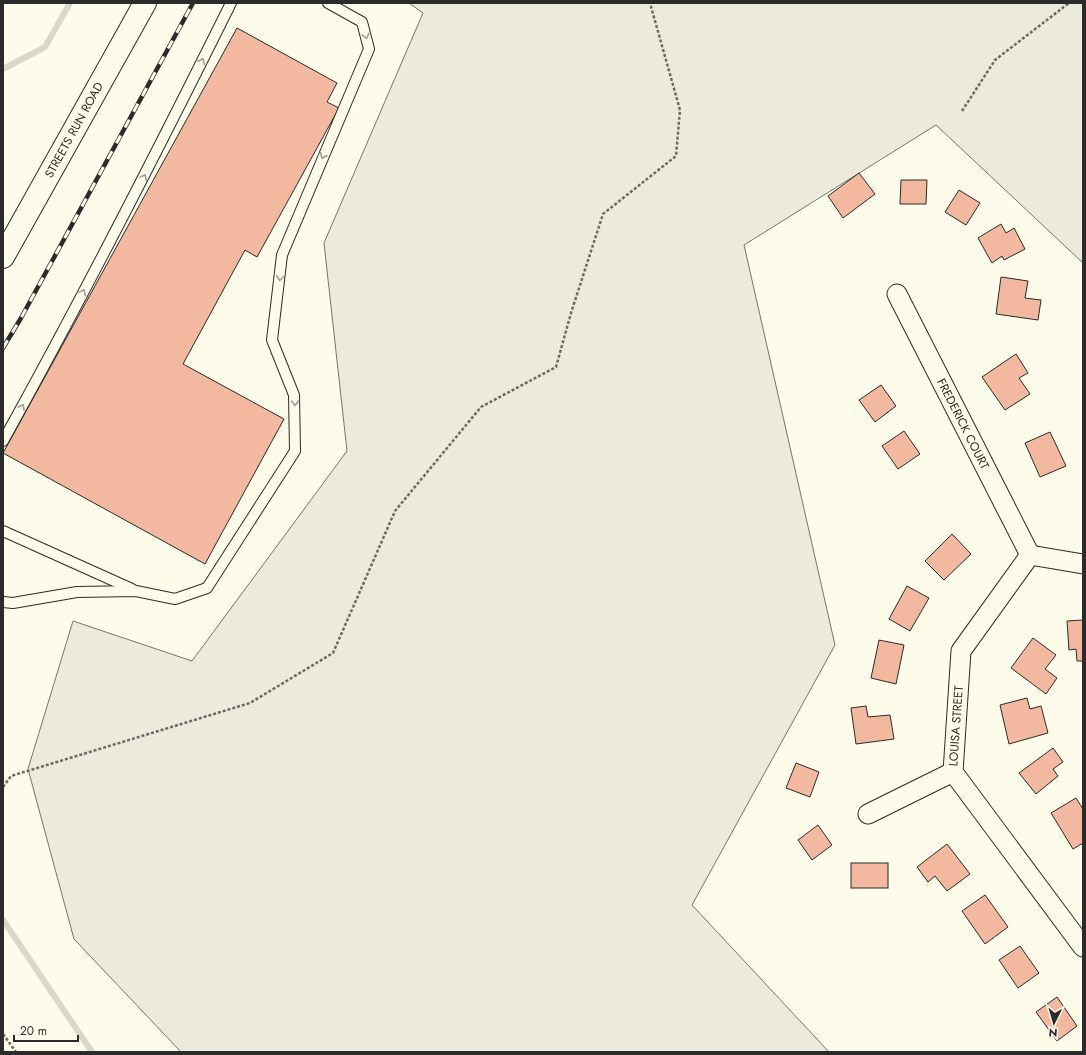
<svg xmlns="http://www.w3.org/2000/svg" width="1086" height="1055" font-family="Jost,sans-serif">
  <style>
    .green { fill: #ecebdb; stroke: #74746e }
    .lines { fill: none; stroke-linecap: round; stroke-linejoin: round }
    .stream { stroke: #d8d7c9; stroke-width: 6 }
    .building { fill: #f2b8a0; stroke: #2b2b2b }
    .service-casing { stroke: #2b2b2b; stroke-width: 12 }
    .minor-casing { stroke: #2b2b2b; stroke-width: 21 }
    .secondary-casing { stroke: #2b2b2b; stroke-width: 24 }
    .path { stroke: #6a6964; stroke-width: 2.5; stroke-dasharray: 3 2; stroke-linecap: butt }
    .service { stroke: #fdfbea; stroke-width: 10 }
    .minor { stroke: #fdfbea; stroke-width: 19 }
    .secondary { stroke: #fdfbea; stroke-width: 22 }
    .rail-casing { stroke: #2b2b2b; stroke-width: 4.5 }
    .rail { stroke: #fdfbea; stroke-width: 3; stroke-dasharray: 9; stroke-linecap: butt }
    .oneway { stroke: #9e9d94 }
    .labels { text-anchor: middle; stroke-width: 3; stroke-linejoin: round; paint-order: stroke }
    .street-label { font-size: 12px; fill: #2b2b2b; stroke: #fdfbea }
  </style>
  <rect width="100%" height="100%" fill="#fdfbea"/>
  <polygon class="green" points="409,3 1083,3 1083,263 936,125 744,245 835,645 692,905 829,1052 181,1052 74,939 28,769 73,621 192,661 347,451 324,243 423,13"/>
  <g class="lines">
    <g class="stream">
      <polyline points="3,69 45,47 70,3"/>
      <polyline points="3,920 92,1052"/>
    </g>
  </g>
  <g class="building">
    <polygon points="237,28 337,83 327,102 339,108 257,257 245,250 183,364 284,419 205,564 3,453"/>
    <polygon points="859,173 875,194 843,218 828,196"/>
    <polygon points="901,180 927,180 926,204 900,204"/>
    <polygon points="959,190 980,203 966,225 945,212"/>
    <polygon points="1001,224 1006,233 1014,228 1025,249 1004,260 1002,256 992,263 978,238"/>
    <polygon points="1001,277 1028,281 1025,298 1041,300 1038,320 996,314"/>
    <polygon points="1016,354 1028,373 1019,378 1030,394 1005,410 982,377"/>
    <polygon points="881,385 896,406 875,422 859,400"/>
    <polygon points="904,431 920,454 898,469 882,446"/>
    <polygon points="1050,432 1066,466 1040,477 1025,443"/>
    <polygon points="952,534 971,554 944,580 925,561"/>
    <polygon points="907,586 929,598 910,631 889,619"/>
    <polygon points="1083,620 1083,661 1077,661 1076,649 1069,650 1067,621"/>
    <polygon points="1033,638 1056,655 1045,669 1057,678 1046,694 1011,668"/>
    <polygon points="879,640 904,645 896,684 871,678"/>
    <polygon points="1027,698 1030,709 1041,706 1048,733 1009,744 1000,705"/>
    <polygon points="866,706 868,717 890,715 894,739 856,744 851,708"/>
    <polygon points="1053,748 1063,762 1053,769 1058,776 1036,794 1019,773"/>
    <polygon points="796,763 819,772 810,797 786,788"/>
    <polygon points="1076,798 1083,809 1083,843 1073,849 1051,813"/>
    <polygon points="818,825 832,845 812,860 798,840"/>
    <polygon points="947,844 970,874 947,891 935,876 928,882 917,867"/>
    <rect x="851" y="863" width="37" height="25"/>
    <polygon points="985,895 1008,927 985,944 962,911"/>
    <polygon points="1020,946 1039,973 1018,988 999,960"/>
    <polygon points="1057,997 1077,1026 1057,1041 1036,1012"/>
  </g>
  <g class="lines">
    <defs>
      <g id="service">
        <path d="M3,441C83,297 158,150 231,3"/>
        <polyline points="3,531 132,589"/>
        <polyline points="3,602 13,603 77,592 136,591 175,599 207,588 295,451 294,395 272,340 282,255 369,49 362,22 328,3"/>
      </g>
      <g id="minor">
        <polyline points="897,294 1030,555"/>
        <polyline points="1030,555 961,651 953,772 1083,947"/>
        <polyline points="1030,555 1083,564"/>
        <polyline points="868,814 953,772"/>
      </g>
      <polyline id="secondary" points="3,257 145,3"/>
    </defs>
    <use href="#service" class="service-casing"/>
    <use href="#minor" class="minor-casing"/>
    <use href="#secondary" class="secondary-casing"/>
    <g class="path">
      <polyline points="962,111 995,60 1069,3"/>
      <polyline points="3,787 11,776 250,703 333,653 395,511 481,407 556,367 571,313 603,214 676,156 680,110 650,3"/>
      <polyline points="3,1034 16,1052"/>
    </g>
    <use href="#service" class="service"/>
    <use href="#minor" class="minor"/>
    <use href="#secondary" class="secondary"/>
    <defs>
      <polyline id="rail" points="3,348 21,318 193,3"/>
    </defs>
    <use href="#rail" class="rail-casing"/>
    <use href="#rail" class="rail"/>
  </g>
  <defs><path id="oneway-chevron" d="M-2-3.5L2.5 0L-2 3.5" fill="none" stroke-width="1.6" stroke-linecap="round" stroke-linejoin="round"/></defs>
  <g class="oneway">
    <use href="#oneway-chevron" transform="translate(366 36) rotate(76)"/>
    <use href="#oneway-chevron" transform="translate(202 61) rotate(-64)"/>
    <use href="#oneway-chevron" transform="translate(323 156) rotate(113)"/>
    <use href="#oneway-chevron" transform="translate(144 177) rotate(-62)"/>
    <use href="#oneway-chevron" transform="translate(280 278) rotate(97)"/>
    <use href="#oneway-chevron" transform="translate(83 292) rotate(-62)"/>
    <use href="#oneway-chevron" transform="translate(295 403) rotate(89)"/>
    <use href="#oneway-chevron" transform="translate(22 407) rotate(-61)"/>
  </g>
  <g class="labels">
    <g class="street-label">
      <text transform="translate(74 130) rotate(-61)" y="4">STREETS RUN ROAD</text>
      <text transform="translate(963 424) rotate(63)" y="4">FREDERICK COURT</text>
      <text transform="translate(956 726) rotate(-86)" y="4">LOUISA STREET</text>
    </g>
  </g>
  <rect width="1086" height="1055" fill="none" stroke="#2b2b2b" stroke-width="8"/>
  <g transform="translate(1054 1023) rotate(185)" stroke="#fdfbea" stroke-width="3" paint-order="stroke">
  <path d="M0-3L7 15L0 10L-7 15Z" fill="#2b2b2b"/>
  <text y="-6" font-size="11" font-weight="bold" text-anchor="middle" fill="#2b2b2b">N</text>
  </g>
  <path d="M14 1035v6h64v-6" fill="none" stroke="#2b2b2b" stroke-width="2"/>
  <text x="20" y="1035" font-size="12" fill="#2b2b2b" stroke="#fdfbea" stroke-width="3" paint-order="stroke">20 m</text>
</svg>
